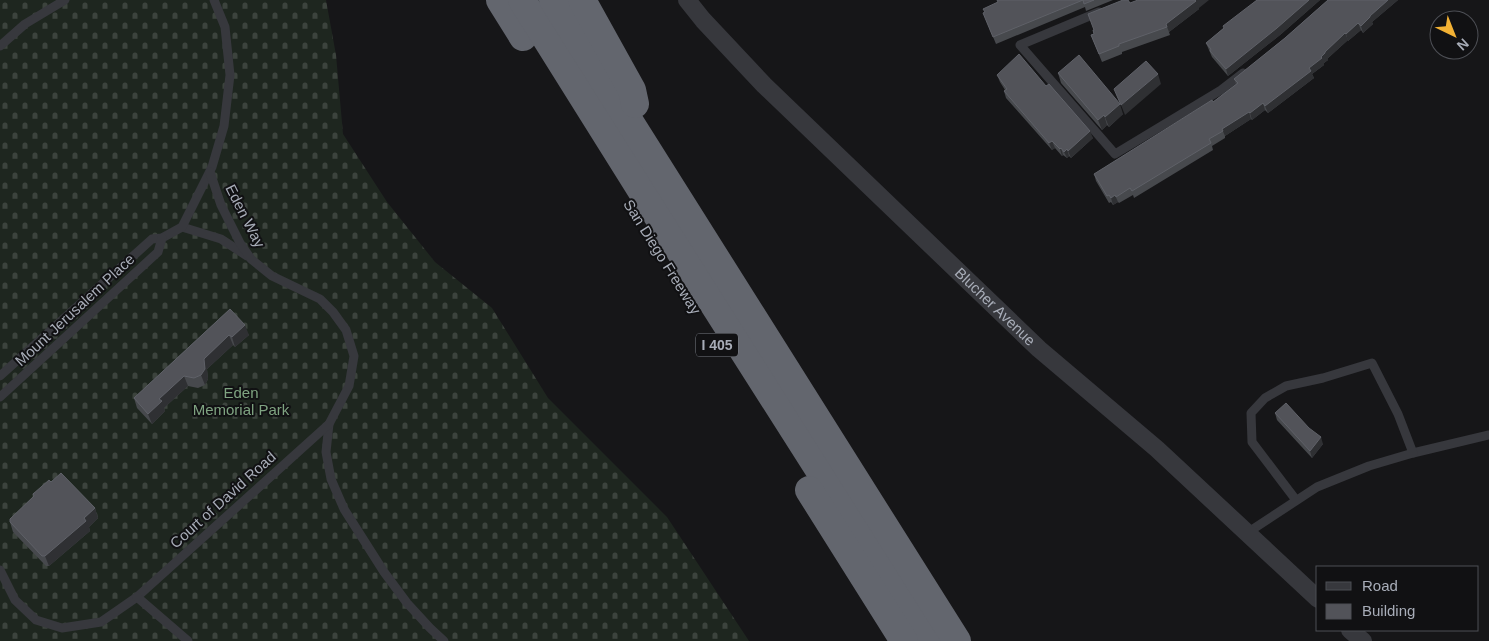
<svg xmlns="http://www.w3.org/2000/svg" width="1489" height="641" font-family="Arial,sans-serif">
  <style>
    .cemetery { fill: url(#cemetery-stones) }
    .lines { fill: none; stroke-linecap: round; stroke-linejoin: round }
    .lane { stroke: #37383d; stroke-width: 9 }
    .street { stroke: #37383d; stroke-width: 18 }
    .highway { stroke: #63666e; stroke-width: 28 }
    .wall { fill: #47494d }
    .shaded-wall { fill: #2f3033 }
    .building { fill: #525359; stroke: #5f6168 }
    .labels { text-anchor: middle; stroke-width: 4; stroke-linejoin: round; paint-order: stroke }
    .shield { fill: #111113; stroke: #7b7e86; stroke-width: 1 }
    .shield-label { font-size: 14px; font-weight: bold; fill: #a8adb8 }
    .street-label { font-size: 15px; fill: #a8adb8; stroke: #111113 }
    .park-label { font-size: 15px; fill: #7fa381; stroke: #111113 }
  </style>
  <defs>
    <pattern id="cemetery-stones" width="16" height="16" patternUnits="userSpaceOnUse" patternTransform="scale(1.25)"><rect width="16" height="16" fill="#1e261f"/><path d="M2 7V4a2 2 0 0 1 4 0v3zM10 15v-3a2 2 0 0 1 4 0v3z" fill="#3c433d"/></pattern>
  </defs>
  <rect width="100%" height="100%" fill="#161618"/>
  <polygon class="cemetery" points="0,0 326,0 336,55 343,134 387,202 435,262 492,308 548,398 667,517 749,641 0,641"/>
  <g class="lines">
    <g class="lane">
      <polyline points="1099,12 1020,45 1115,154 1221,90 1243,73"/>
      <polyline points="0,46 25,24 65,0"/>
      <polyline points="182,227 221,239 247,256"/>
      <polyline points="0,376 152,239 162,238 182,227 212,167 224,126 230,75 225,27 214,0"/>
      <polyline points="0,397 158,252 162,238"/>
      <polyline points="329,424 326,452 331,479 344,509 384,572 407,603 430,628 444,641"/>
      <polyline points="1413,453 1489,435"/>
      <polyline points="1247,533 1317,487 1369,466 1413,453 1398,414 1372,363 1323,378 1286,386 1265,398 1251,413 1252,442 1296,500"/>
      <polyline points="0,570 15,600 36,620 62,628 101,622 137,597 329,424 349,386 354,356 346,330 333,312 320,299 272,276 251,259 240,243 221,205 210,172"/>
      <polyline points="137,597 188,641"/>
    </g>
    <g class="street">
      <path id="s1" d="M687,0L703,20L764,85L1039,349L1157,449L1318,599"/>
      <polyline points="1350,630 1363,641"/>
    </g>
    <g class="highway">
      <polyline points="500,0 523,37"/>
      <polyline points="522,0 646,198 928,641"/>
      <polyline points="553,0 957,641"/>
      <polyline points="582,0 632,90 635,104"/>
      <polyline points="809,490 904,641"/>
    </g>
  </g>
  <g class="wall">
    <polygon points="997,0 1113,0 1086,11 1085,7 996,44 986,20 998,2"/>
    <polygon points="1257,0 1320,0 1280,35 1228,76 1212,57 1206,43"/>
    <polygon points="1328,0 1398,0 1372,22 1373,24 1363,33 1361,30 1348,41 1348,40 1327,59 1328,60 1324,63 1324,65 1312,74 1314,78 1268,113 1265,110 1252,120 1251,119 1225,136 1225,138 1212,146 1213,150 1134,198 1133,195 1119,203 1118,202 1113,205 1111,202 1109,203 1096,181 1094,174 1213,102 1236,84 1234,79 1285,38"/>
    <polygon points="1130,3 1199,8 1199,9 1169,32 1170,35 1122,52 1122,54 1102,62 1091,35 1094,34 1094,30"/>
    <polygon points="1058,73 1123,114 1109,127 1107,125 1102,130 1061,83"/>
    <polygon points="997,75 1093,138 1071,158 1069,156 1067,158 1063,155 1062,156 1055,148 1052,150 1006,98 1004,91 1005,90 1000,82"/>
    <polygon points="230,309 249,335 235,347 233,345 207,369 208,379 205,385 198,388 188,386 164,408 165,411 152,424 137,408 134,398"/>
    <polygon points="1275,413 1323,444 1312,458 1277,420"/>
    <polygon points="51,482 95,508 98,518 89,527 90,531 49,566 46,566 13,532 10,522 34,496 33,494"/>
  </g>
  <g class="shaded-wall">
    <polygon points="1195,0 1209,0 1199,8 1199,9 1169,32 1166,24"/>
    <polygon points="1309,0 1320,0 1280,35 1228,76 1226,69"/>
    <polygon points="1388,0 1398,0 1372,22 1373,24 1363,33 1361,26 1370,16"/>
    <polygon points="1358,23 1361,30 1348,41 1346,34"/>
    <polygon points="1345,33 1348,40 1327,59 1328,60 1324,63 1324,65 1312,74 1314,78 1268,113 1265,106 1321,57 1325,52"/>
    <polygon points="1158,74 1161,84 1125,115 1121,105"/>
    <polygon points="1263,103 1265,110 1252,120 1250,113"/>
    <polygon points="1120,104 1123,114 1109,127 1105,117"/>
    <polygon points="1249,112 1251,119 1225,136 1222,129"/>
    <polygon points="1104,115 1107,125 1102,130 1098,120"/>
    <polygon points="1090,131 1093,138 1071,158 1068,151"/>
    <polygon points="1052,141 1055,148 1052,150 1049,143"/>
    <polygon points="1061,148 1063,155 1062,156 1060,149"/>
    <polygon points="1067,149 1069,156 1067,158 1064,152"/>
    <polygon points="1115,195 1118,202 1113,205 1111,198"/>
    <polygon points="245,325 249,335 235,347 232,337"/>
    <polygon points="229,335 233,345 207,369 208,379 205,385 201,375 204,359"/>
    <polygon points="184,376 188,386 164,408 165,411 152,424 148,414 159,399"/>
    <polygon points="1321,437 1323,444 1312,458 1310,451"/>
    <polygon points="95,508 98,518 89,527 90,531 49,566 45,556"/>
  </g>
  <g class="building">
    <polygon points="997,0 1094,0 1084,4 1083,0 993,37 983,13 985,12 983,9 998,2"/>
    <polygon points="1123,0 1128,0 1130,3 1138,0 1195,0 1196,1 1166,24 1167,27 1119,44 1119,46 1099,54 1091,35 1094,34 1093,30 1094,30 1088,14"/>
    <polygon points="1257,0 1309,0 1277,28 1226,69 1210,51 1211,49 1206,43 1224,28 1223,26"/>
    <polygon points="1328,0 1388,0 1370,16 1370,17 1361,26 1358,23 1346,34 1345,33 1325,52 1325,53 1321,57 1322,58 1309,68 1311,71 1265,106 1263,103 1250,113 1249,112 1222,129 1223,131 1209,139 1211,143 1132,191 1130,188 1116,197 1115,195 1111,198 1109,195 1107,196 1094,174 1212,100 1213,102 1238,83 1234,79 1285,38"/>
    <polygon points="1019,54 1046,86 1049,84 1090,131 1068,151 1067,149 1064,152 1061,148 1060,149 1052,141 1049,143 1004,91 1007,89 997,75"/>
    <polygon points="1079,55 1120,104 1105,117 1104,115 1098,120 1058,73"/>
    <polygon points="1146,61 1158,74 1121,105 1114,89"/>
    <polygon points="230,309 245,325 232,337 229,335 204,359 205,369 201,375 194,378 184,376 159,399 162,401 148,414 134,398"/>
    <polygon points="1286,403 1309,428 1321,437 1310,451 1275,413"/>
    <polygon points="61,473 95,508 84,518 86,521 45,556 42,556 10,522 10,519 34,496 33,494 49,480 51,482"/>
  </g>
  <g class="labels">
    <rect class="shield" x="696" y="333.5" width="42" height="23" rx="4"/>
    <g class="shield-label">
      <text x="717" y="350">I 405</text>
    </g>
    <g class="street-label">
      <text transform="translate(245 216) rotate(63)" y="5">Eden Way</text>
      <text transform="translate(662 257) rotate(58)" y="5">San Diego Freeway</text>
      <text dy="5" stroke="none"><textPath href="#s1" startOffset="435">Blucher Avenue</textPath></text>
      <text transform="translate(75 310) rotate(-43)" y="5">Mount Jerusalem Place</text>
      <text transform="translate(223 500) rotate(-42)" y="5">Court of David Road</text>
    </g>
    <g class="park-label">
      <text x="241" y="398">Eden<tspan x="241" dy="17">Memorial Park</tspan></text>
    </g>
  </g>
  <rect x="1316" y="566" width="162" height="65" fill="#111113" stroke="#4d4f55"/>
  <rect x="1326" y="582" width="25" height="8" fill="#37383d" stroke="#4d4f55"/>
  <text x="1362" y="591" font-size="15" fill="#a8adb8">Road</text>
  <rect x="1326" y="604" width="25" height="15" fill="#525359" stroke="#4d4f55"/>
  <text x="1362" y="616" font-size="15" fill="#a8adb8">Building</text>
  <g transform="translate(1454 35) rotate(137)"><circle r="24" fill="#111113" stroke="#4d4f55"/>
  <path d="M0-4L9 19L0 12L-9 19Z" fill="#f2b134"/>
  <text y="-8" font-size="14" font-weight="bold" text-anchor="middle" fill="#a8adb8">N</text>
  </g>
</svg>
